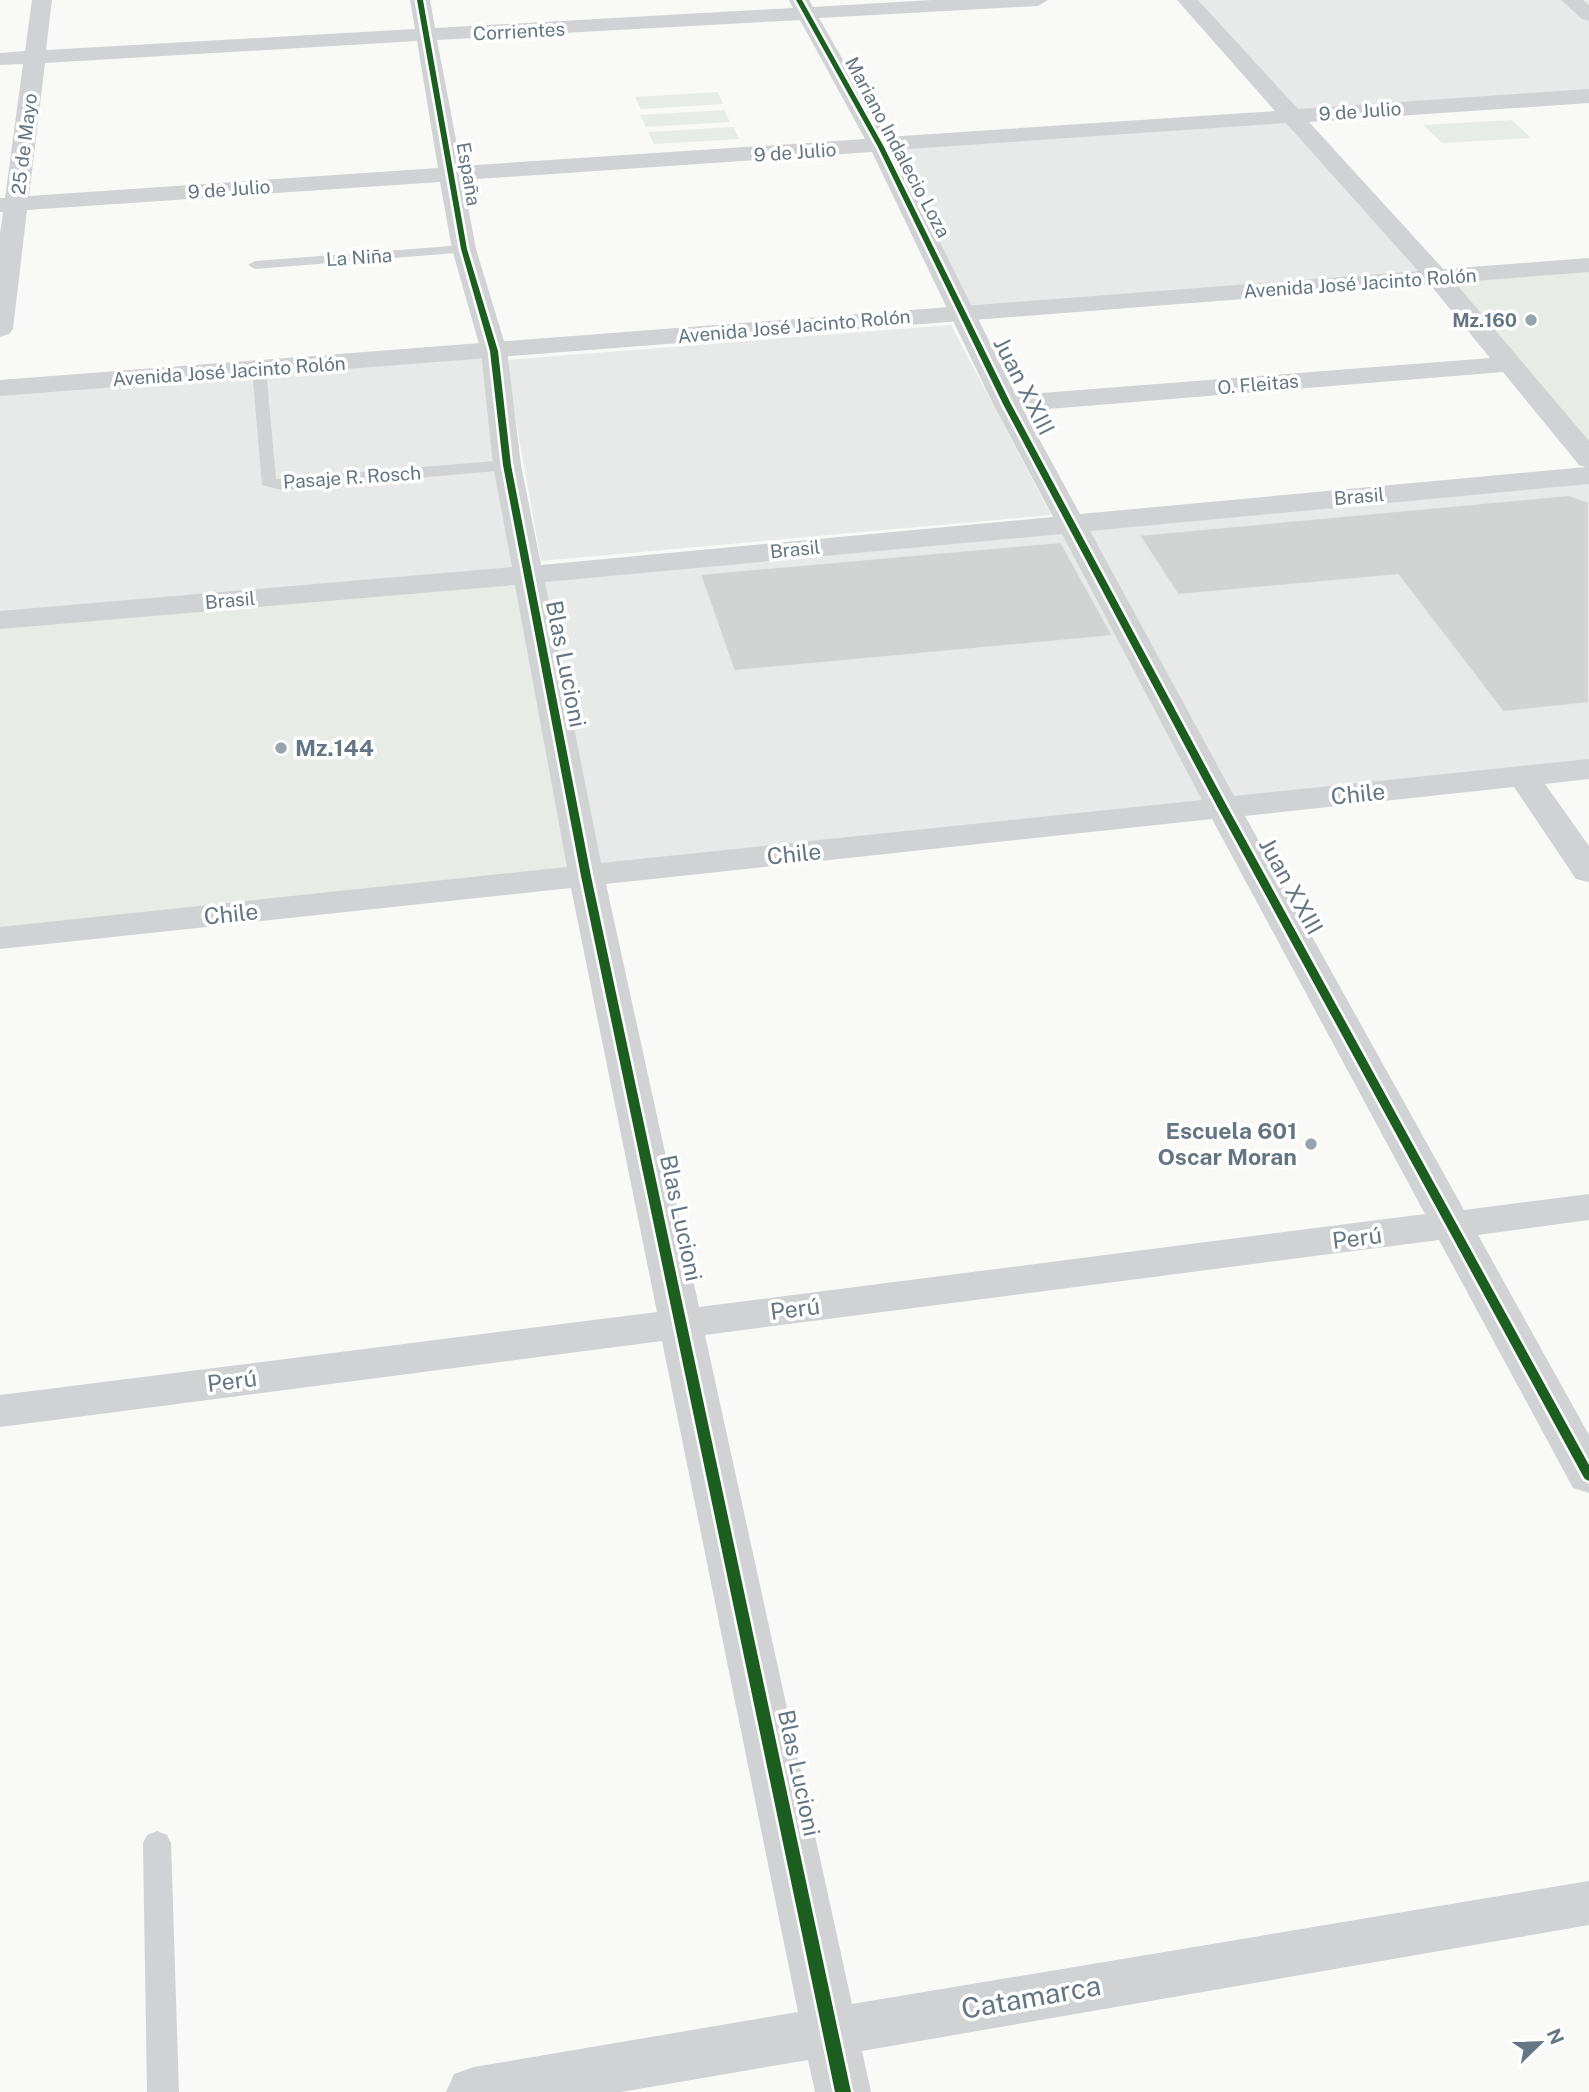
<svg xmlns="http://www.w3.org/2000/svg" width="1589" height="2092" font-family="'Public Sans',sans-serif">
  <style>
    .built { fill: #e8e9e9 }
    .green { fill: #e8ece6 }
    .building { fill: #d2d4d4; stroke: #e8e8e8; stroke-width: 2 }
    .lines { fill: none; stroke-linecap: round; stroke-linejoin: round }
    .service { fill: #d0d2d3; fill-rule: evenodd }
    .minor { fill: #d0d2d3; fill-rule: evenodd }
    .tertiary { fill: #d0d2d3; fill-rule: evenodd }
    .cycleway-casing { stroke: #fff; stroke-width: 5 }
    .cycleway { fill: #1b5e20; fill-rule: evenodd }
    .poi-dot { fill: #98a3ac; stroke: #fff; stroke-width: 2.5 }
    .labels { text-anchor: middle; stroke-width: 7; stroke-linejoin: round; paint-order: stroke }
    .far-street-label { font-size: 19px; fill: #647583; stroke: #fff }
    .far-poi-label { font-size: 19px; font-weight: bold; fill: #647583; stroke: #fff; text-anchor: end }
    .street-label { font-size: 23px; fill: #647583; stroke: #fff }
    .poi-label { font-size: 23px; font-weight: bold; fill: #647583; stroke: #fff; text-anchor: start }
    .near-street-label { font-size: 28px; fill: #647583; stroke: #fff }
  </style>
  <rect width="100%" height="100%" fill="#f9f9f8"/>
  <g class="built">
    <polygon points="1187,0 1589,0 1589,96 1290,116 1437,277 964,312 881,147 1288,115"/>
    <polygon points="951,325 1051,515 541,561 505,360"/>
    <polygon points="494,351 528,574 1589,475 1589,769 586,876 0,620 0,388"/>
  </g>
  <g class="green">
    <polygon points="718,92 723,104 641,109 635,97"/>
    <polygon points="724,110 730,122 646,127 640,115"/>
    <polygon points="1512,120 1531,138 1442,143 1423,125"/>
    <polygon points="733,127 739,139 654,144 648,132"/>
    <polygon points="1589,265 1589,459 1437,277"/>
    <polygon points="528,575 586,876 0,938 0,620"/>
  </g>
  <g class="building">
    <polygon points="1569,495 1589,502 1589,703 1503,712 1398,575 1178,595 1139,535"/>
    <polygon points="1061,542 1113,636 734,671 700,574"/>
  </g>
  <g class="lines">
    <g class="service">
      <polygon points="464,245 469,246 469,252 255,269 248,265 255,261"/>
      <polygon points="259,365 266,369 276,479 507,460 515,465 507,470 282,490 262,485 252,369"/>
      <polygon points="157,1831 167,1835 171,1843 179,2092 147,2092 143,1843 147,1835"/>
    </g>
    <g class="minor">
      <path d="M32,0H52L46,50L415,29L410,0H430L435,28L793,8L789,0H809L813,7L932,0H1048L1038,6L819,18L887,137L1275,111L1177,0H1198L1298,109L1589,89V103L1309,122L1446,272L1589,441V484L1090,531L1234,796L1589,759V779L1545,784L1589,846V882L1576,879L1514,787L1245,816L1464,1210L1589,1194V1220L1478,1235L1589,1435V1493L1573,1488L1439,1240L705,1335L852,2004L1589,1881V1925L862,2051L871,2092H815L808,2060L621,2092H446L454,2074L474,2067L798,2012L662,1341L0,1427V1395L657,1312L571,888L0,949V927L567,867L515,585L0,629V611L512,567L493,465L481,351L452,249L440,182L27,210L13,329L9,334L0,337V234L3,212H0V198H5L23,64L0,65V53L25,51ZM800,20L865,139L461,166L437,40ZM417,41L438,168L29,196L45,63ZM1286,123L1428,282L1490,358L1016,395L894,150ZM872,152L993,404L1053,517L541,565L521,465L507,351L476,249L463,180ZM1503,372L1579,465L1586,467L1080,514L1024,411ZM1062,534L1202,800L601,863L545,582ZM1212,819L1425,1214L699,1307L606,884Z"/>
      <polygon points="1561,0 1583,0 1589,5 1589,21 1582,19"/>
    </g>
    <polygon class="tertiary" points="1589,258 1589,272 0,396 0,380"/>
    <defs>
      <g id="cycleway">
        <polygon points="417,0 423,0 467,249 498,351 511,465 591,876 851,2092 835,2092 581,876 503,465 490,351 461,249"/>
        <polygon points="796,0 802,0 884,147 1011,404 1228,808 1589,1465 1589,1481 1585,1479 1583,1476 1218,808 1003,404 878,147"/>
      </g>
    </defs>
    <use href="#cycleway" class="cycleway-casing"/>
    <use href="#cycleway" class="cycleway"/>
  </g>
  <g class="poi-dot">
    <circle cx="1531" cy="320" r="7"/>
    <circle cx="281" cy="748" r="7"/>
    <circle cx="1311" cy="1144" r="7"/>
  </g>
  <g class="labels">
    <g class="far-street-label">
      <text transform="translate(519 31) rotate(-3)" y="7">Corrientes</text>
      <text transform="translate(1360 111) rotate(-4)" y="7">9 de Julio</text>
      <text transform="translate(24 144) rotate(-83)" y="7">25 de Mayo</text>
      <text transform="translate(898 147) rotate(62)" y="7">Mariano Indalecio Loza</text>
      <text transform="translate(795 152) rotate(-4)" y="7">9 de Julio</text>
      <text transform="translate(469 174) rotate(80)" y="7">España</text>
      <text transform="translate(229 189) rotate(-4)" y="7">9 de Julio</text>
      <text transform="translate(359 257) rotate(-4)" y="7">La Niña</text>
      <text transform="translate(1360 283) rotate(-4)" y="7">Avenida José Jacinto Rolón</text>
      <text transform="translate(794 326) rotate(-5)" y="7">Avenida José Jacinto Rolón</text>
      <text transform="translate(229 371) rotate(-4)" y="7">Avenida José Jacinto Rolón</text>
      <text transform="translate(1258 384) rotate(-5)" y="7">O. Fleitas</text>
      <text transform="translate(352 477) rotate(-4)" y="7">Pasaje R. Rosch</text>
      <text transform="translate(1359 496) rotate(-5)" y="7">Brasil</text>
      <text transform="translate(795 549) rotate(-6)" y="7">Brasil</text>
      <text transform="translate(230 600) rotate(-5)" y="7">Brasil</text>
    </g>
    <g class="far-poi-label">
      <text x="1517" y="327">Mz.160</text>
    </g>
    <g class="street-label">
      <text transform="translate(1024 386) rotate(63)" y="8">Juan XXIII</text>
      <text transform="translate(566 664) rotate(79)" y="8">Blas Lucioni</text>
      <text transform="translate(1358 794) rotate(-6)" y="8">Chile</text>
      <text transform="translate(794 854) rotate(-6)" y="8">Chile</text>
      <text transform="translate(1291 886) rotate(61)" y="8">Juan XXIII</text>
      <text transform="translate(231 914) rotate(-6)" y="8">Chile</text>
      <text transform="translate(681 1218) rotate(78)" y="8">Blas Lucioni</text>
      <text transform="translate(1357 1238) rotate(-7)" y="8">Perú</text>
      <text transform="translate(795 1309) rotate(-7)" y="8">Perú</text>
      <text transform="translate(232 1381) rotate(-7)" y="8">Perú</text>
      <text transform="translate(799 1773) rotate(78)" y="8">Blas Lucioni</text>
    </g>
    <g class="poi-label">
      <text x="295" y="756">Mz.144</text>
      <text x="1297" y="1139" text-anchor="end">Escuela 601<tspan x="1297" dy="26">Oscar Moran</tspan></text>
    </g>
    <g class="near-street-label">
      <text transform="translate(1031 1997) rotate(-10)" y="10">Catamarca</text>
    </g>
  </g>
  <g transform="translate(1540 2043) rotate(67)" stroke="#ffffff" stroke-width="5" paint-order="stroke">
  <path d="M0-5L12 26L0 18L-12 26Z" fill="#647583"/>
  <text y="-10" font-size="19" font-weight="bold" text-anchor="middle" fill="#647583">N</text>
  </g>
</svg>
